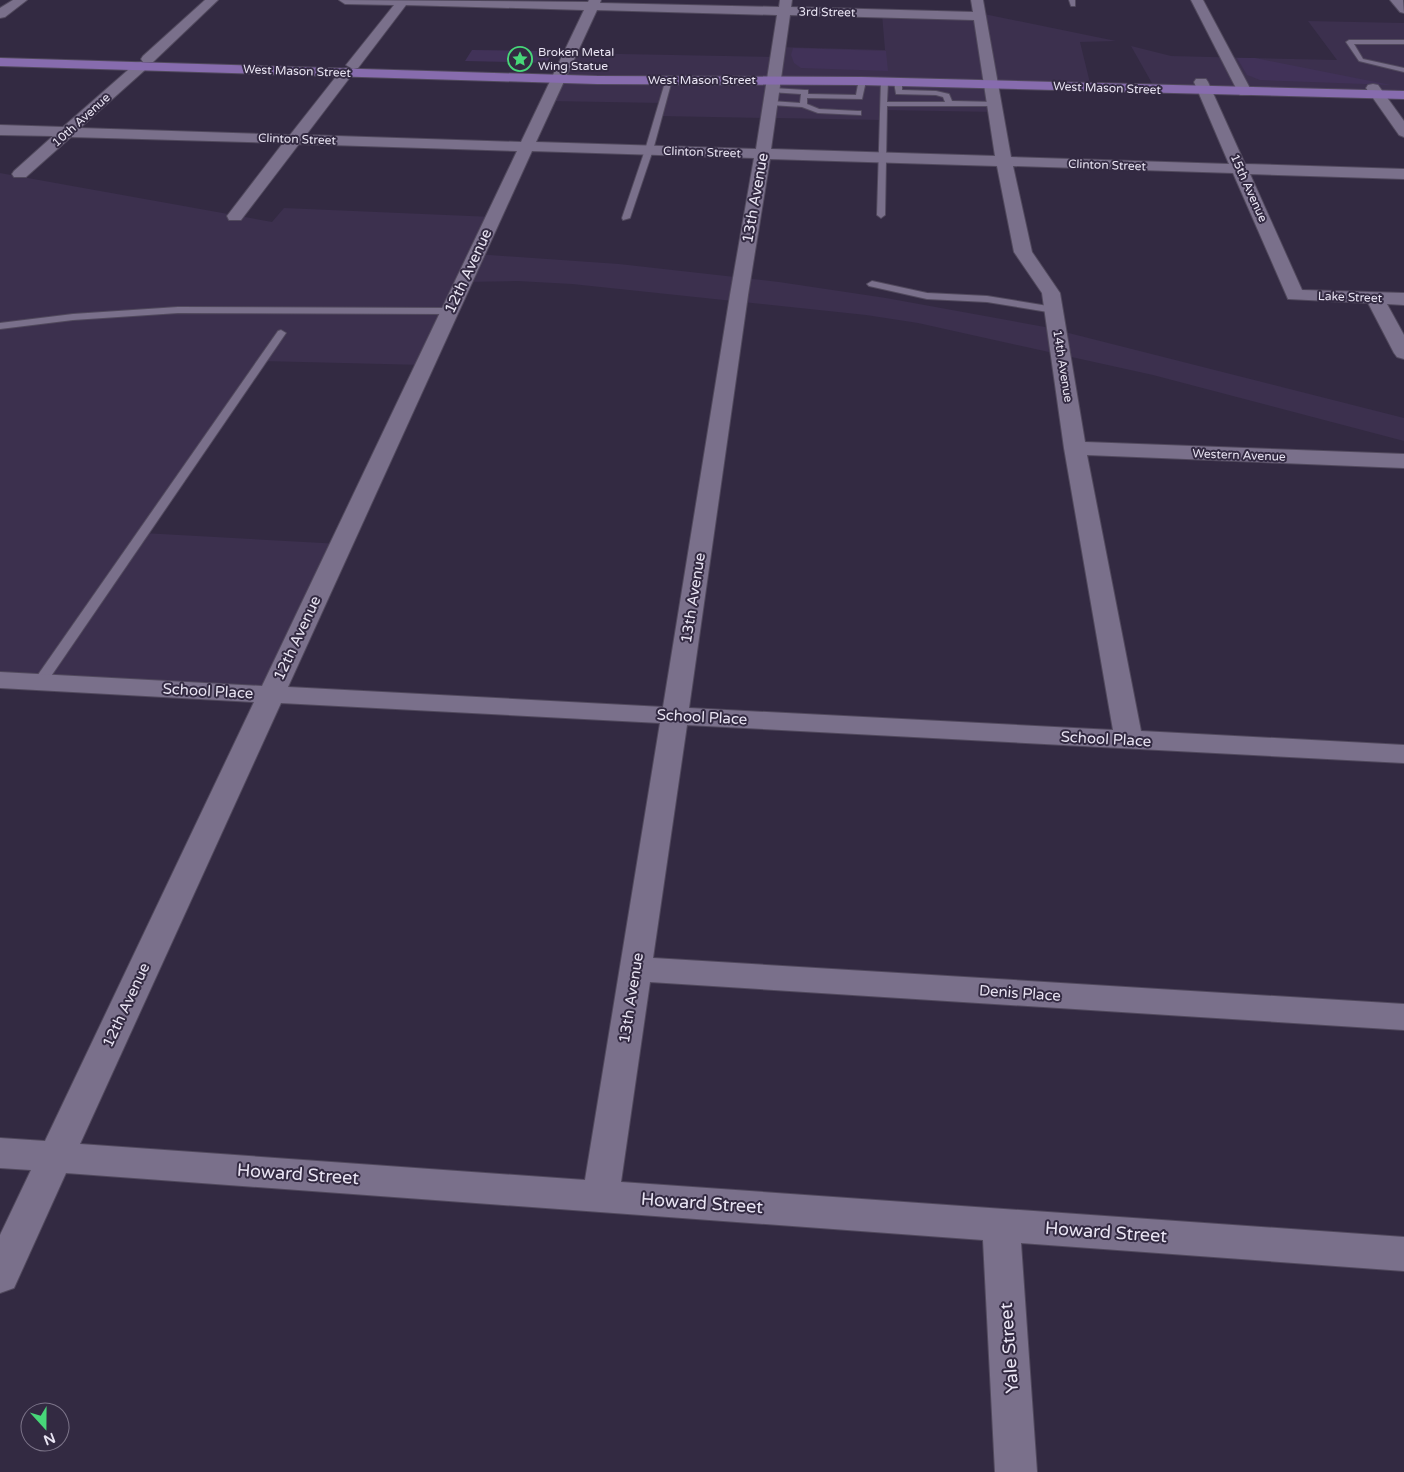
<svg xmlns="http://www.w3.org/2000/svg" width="1404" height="1472" font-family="'Varela Round',sans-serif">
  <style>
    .built { fill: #3c304e }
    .green { fill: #413258 }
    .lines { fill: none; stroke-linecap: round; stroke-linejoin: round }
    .lane-casing { stroke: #51495d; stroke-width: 2 }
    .street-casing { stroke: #51495d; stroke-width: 2 }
    .primary-casing { stroke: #51495d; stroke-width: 2 }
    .lane { fill: #7a708b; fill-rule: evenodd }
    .street { fill: #7a708b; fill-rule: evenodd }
    .primary { fill: #876cae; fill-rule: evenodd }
    .labels { text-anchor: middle; stroke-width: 4; stroke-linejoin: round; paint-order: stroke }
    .far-street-label { font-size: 12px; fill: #e9e4f3; stroke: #332a42 }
    .far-poi-label { font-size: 12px; fill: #e9e4f3; stroke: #332a42; text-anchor: start }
    .street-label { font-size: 15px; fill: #e9e4f3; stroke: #332a42 }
    .near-street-label { font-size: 18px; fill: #e9e4f3; stroke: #332a42 }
  </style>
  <rect width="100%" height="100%" fill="#332a42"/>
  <g class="built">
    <polygon points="979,13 1116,41 1080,42 1090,83 991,80 996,112 883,110 882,120 659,116 662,103 548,101 570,53 777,57 779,47 885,50 882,14"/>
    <polygon points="1308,21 1404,23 1404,93 1153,85 1131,46 1171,56 1337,60"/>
    <polygon points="0,173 272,222 284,208 493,217 476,254 619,264 779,282 886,298 1045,327 1404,418 1404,441 1153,375 918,323 866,315 572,284 517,281 463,282 424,365 261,361 143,533 341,544 271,695 0,680"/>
  </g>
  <g class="green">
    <polygon points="793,48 886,51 888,71 801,68 794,63 791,55"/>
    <polygon points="472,50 553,51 547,63 465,61"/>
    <polygon points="1237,58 1255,58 1391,85 1260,80 1247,75"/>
  </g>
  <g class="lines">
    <defs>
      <g id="lane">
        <polygon points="1069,0 1075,0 1075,6 1071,6"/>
        <polygon points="1349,40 1404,40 1404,44 1354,44 1363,59 1404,68 1404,72 1359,61 1346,42"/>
        <polygon points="666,79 672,80 653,150 630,218 623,220 622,218 645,150"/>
        <polygon points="859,79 866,81 862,99 807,98 807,104 819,109 858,111 861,111 861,115 818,113 802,107 771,105 767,103 771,101 800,103 801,94 770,92 770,88 773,88 805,90 808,90 808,94 856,95"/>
        <polygon points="881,80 888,82 887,102 945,102 943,97 936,95 896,94 894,82 898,80 902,82 902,90 936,91 949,94 952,101 995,102 999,104 995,106 887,106 885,215 881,218 877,215"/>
        <polygon points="872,281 927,293 987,296 1054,307 1059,310 1054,313 987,302 927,299 869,286 867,284"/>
        <polygon points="178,307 449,308 454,311 449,314 178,313 73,320 0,329 0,323 73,314"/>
        <polygon points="281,330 286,333 45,685 35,685 33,682 35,679 278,331"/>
      </g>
      <g id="street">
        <polygon points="13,0 27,0 5,17 0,18 0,8"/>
        <polygon points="205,0 218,0 153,62 143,62 141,59 143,56"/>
        <path d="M339,0L588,2L589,0H601L600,3L779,7L780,0H792L791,7L973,12L971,0H983L1011,157L1229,164L1194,82L1196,79H1206L1208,82L1245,164L1404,169V179L1250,174L1302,290L1404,293V305L1387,304L1404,335V359L1397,357L1394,353L1368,303L1288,299L1233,173L1013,166L1032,252L1060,293L1085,442L1404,454V468L1087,455L1141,731L1404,745V763L687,725L653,958L1404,1004V1030L650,982L621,1182L1404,1237V1271L1021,1243L1037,1472H995L983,1240L66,1173L14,1288L0,1293V1235L31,1170L0,1168V1138L45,1141L254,702L0,688V672L262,686L517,151L299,144L241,220H229L227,216L283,143L71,137L26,177H14L12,174L14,171L53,136L0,135V125L63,127L136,63L141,62L148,66L146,69L80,128L290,135L342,69L347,68L354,72L306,135L521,142L584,10L406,5L358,68L353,69L346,65L394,5L345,4ZM597,10L777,15L756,149L536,142ZM790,15L974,20L995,156L771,149ZM532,151L754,158L730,295L663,707L288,687ZM770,159L997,166L1014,252L1042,293L1064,448L1113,730L689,708L748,295ZM281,703L660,723L585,1180L80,1144Z"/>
        <polygon points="1191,0 1203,0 1252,92 1250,95 1240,95 1238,92"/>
        <polygon points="1390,0 1403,0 1404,13 1400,12"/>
        <polygon points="1373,84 1378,85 1404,121 1404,137 1399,135 1366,88 1368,85"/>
      </g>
      <polygon id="primary" points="0,58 597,76 862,77 1404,91 1404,99 862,85 597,84 0,66"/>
    </defs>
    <use href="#lane" class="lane-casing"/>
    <use href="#street" class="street-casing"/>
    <use href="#primary" class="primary-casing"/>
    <use href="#lane" class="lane"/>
    <use href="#street" class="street"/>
    <use href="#primary" class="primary"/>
  </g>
  <defs>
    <symbol id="sight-ring" viewBox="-11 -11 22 22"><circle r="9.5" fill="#332a42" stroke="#47d779" stroke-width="1.5"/><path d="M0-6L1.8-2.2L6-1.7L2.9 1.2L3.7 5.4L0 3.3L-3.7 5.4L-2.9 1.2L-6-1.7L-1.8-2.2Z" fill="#47d779"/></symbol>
  </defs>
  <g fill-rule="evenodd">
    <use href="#sight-ring" x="506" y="45" width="28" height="28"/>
  </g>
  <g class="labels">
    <g class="far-street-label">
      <text transform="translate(827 12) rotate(1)" y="4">3rd Street</text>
      <text transform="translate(297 71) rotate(2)" y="4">West Mason Street</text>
      <text x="702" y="84">West Mason Street</text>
      <text transform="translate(1107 88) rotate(2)" y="4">West Mason Street</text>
      <text transform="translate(81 120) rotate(-42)" y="4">10th Avenue</text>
      <text transform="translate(297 139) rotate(2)" y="4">Clinton Street</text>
      <text transform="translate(702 152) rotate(2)" y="4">Clinton Street</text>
      <text transform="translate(1107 165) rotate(2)" y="4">Clinton Street</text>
      <text transform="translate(1249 188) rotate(66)" y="4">15th Avenue</text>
      <text transform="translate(1350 297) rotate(2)" y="4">Lake Street</text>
      <text transform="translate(1063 366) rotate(81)" y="4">14th Avenue</text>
      <text transform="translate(1239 455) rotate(2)" y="4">Western Avenue</text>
    </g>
    <g class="far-poi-label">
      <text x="538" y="56">Broken Metal<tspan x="538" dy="14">Wing Statue</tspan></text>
    </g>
    <g class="street-label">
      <text transform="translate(755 198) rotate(-80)" y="5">13th Avenue</text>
      <text transform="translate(468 271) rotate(-65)" y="5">12th Avenue</text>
      <text transform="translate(693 598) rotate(-81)" y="5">13th Avenue</text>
      <text transform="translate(297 638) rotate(-65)" y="5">12th Avenue</text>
      <text transform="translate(208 691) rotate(3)" y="5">School Place</text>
      <text transform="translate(702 717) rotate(3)" y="5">School Place</text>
      <text transform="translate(1106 739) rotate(3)" y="5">School Place</text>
      <text transform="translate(1020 993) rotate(4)" y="5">Denis Place</text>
      <text transform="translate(631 998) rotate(-81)" y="5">13th Avenue</text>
      <text transform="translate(126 1005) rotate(-65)" y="5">12th Avenue</text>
    </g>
    <g class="near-street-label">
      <text transform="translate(298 1174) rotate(4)" y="6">Howard Street</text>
      <text transform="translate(702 1203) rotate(4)" y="6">Howard Street</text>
      <text transform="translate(1106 1232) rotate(4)" y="6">Howard Street</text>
      <text transform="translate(1009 1348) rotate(-94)" y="6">Yale Street</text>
    </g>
  </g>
  <g transform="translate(45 1427) rotate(159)"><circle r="24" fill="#332a42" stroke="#7c7489"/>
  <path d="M0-4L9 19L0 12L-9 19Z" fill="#47d779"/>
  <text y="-8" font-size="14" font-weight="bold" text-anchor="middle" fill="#e9e4f3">N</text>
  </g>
</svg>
